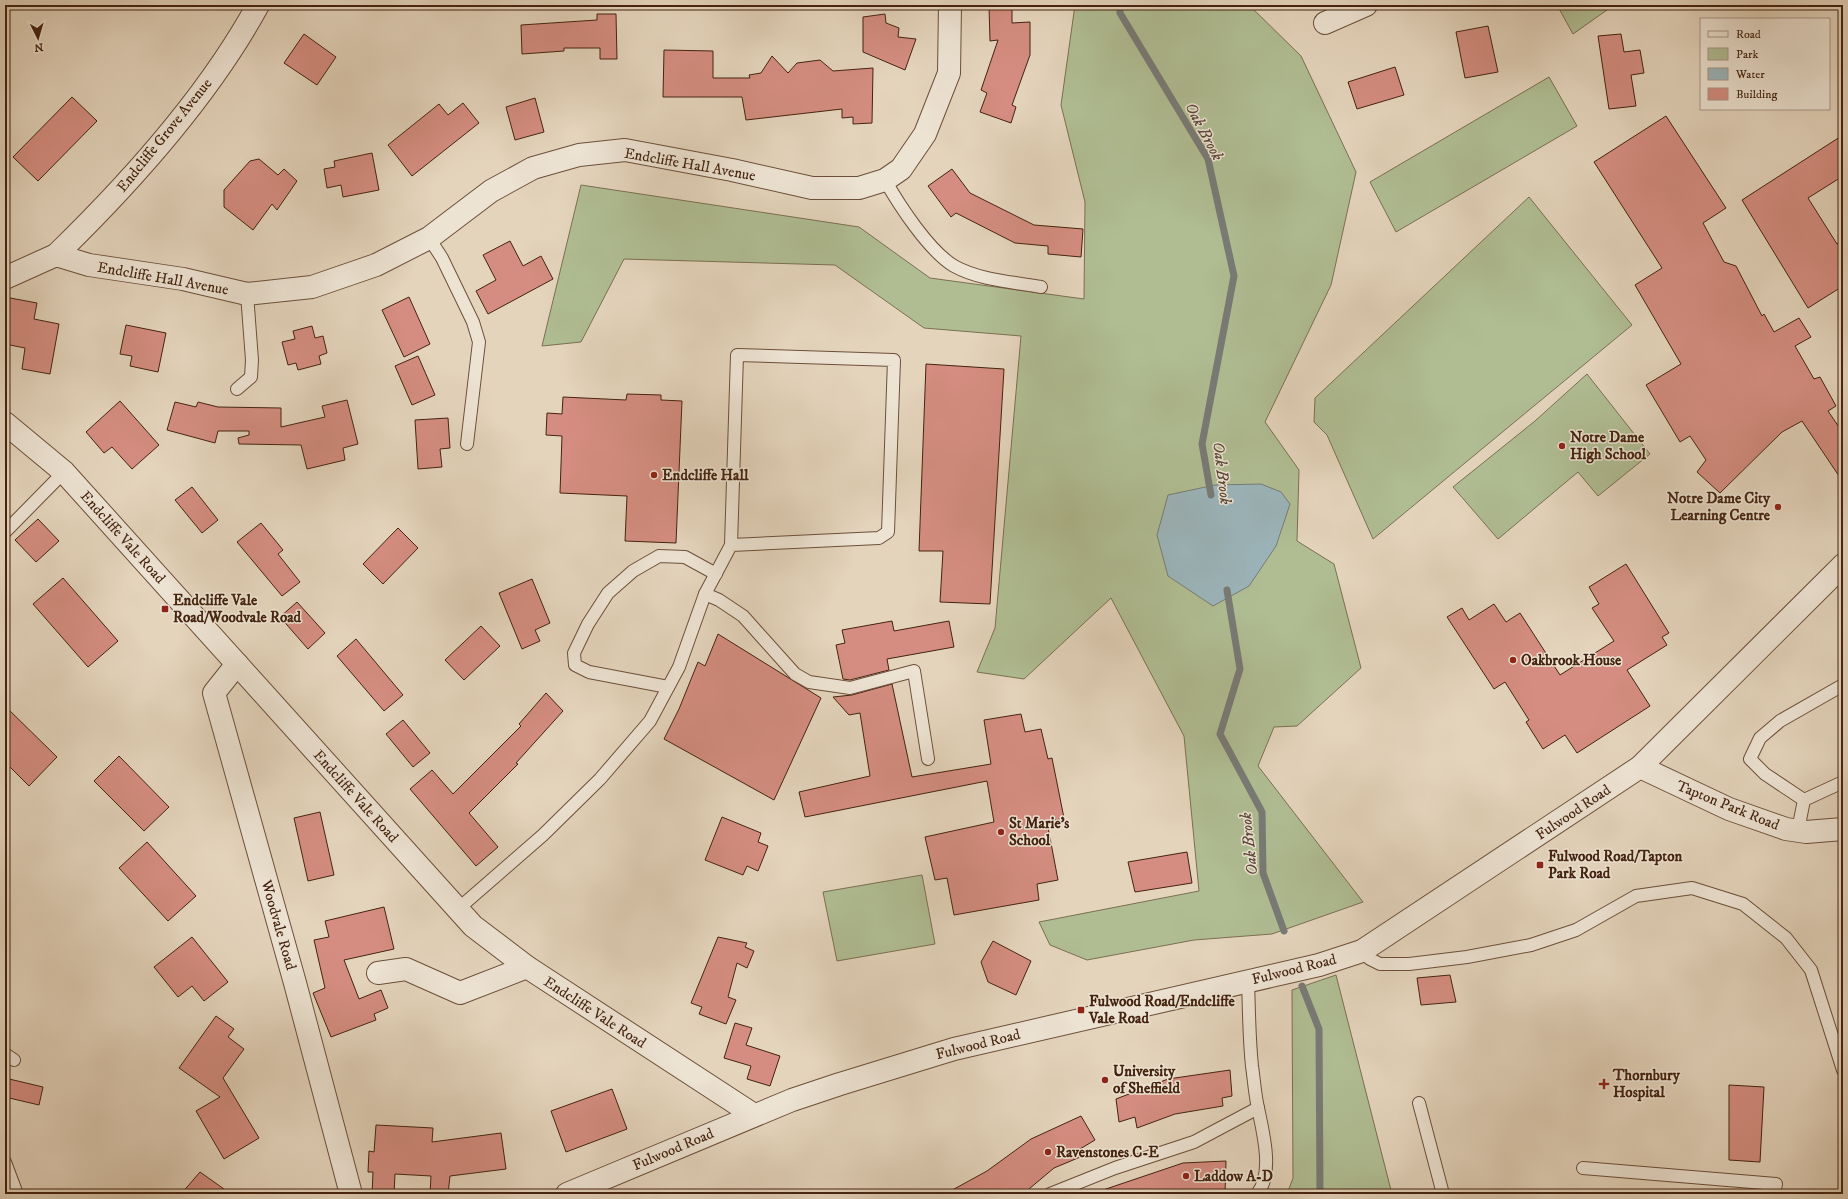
<svg xmlns="http://www.w3.org/2000/svg" width="1848" height="1199" font-family="'IM FELL DW Pica',serif">
  <style>
    .green { fill: #b0bd93; stroke: #7a7051 }
    .water { fill: #9bb5bb; stroke: #787b76 }
    .lines { fill: none; stroke-linecap: round; stroke-linejoin: round }
    .stream { stroke: #787b76; stroke-width: 7 }
    .building { fill: #d48d80; stroke: #44230f }
    .service-casing { stroke: #6c4f3a; stroke-width: 14 }
    .minor-casing { stroke: #6c4f3a; stroke-width: 24 }
    .tertiary-casing { stroke: #6c4f3a; stroke-width: 24 }
    .service { stroke: #ede3d3; stroke-width: 12 }
    .minor { stroke: #ede3d3; stroke-width: 22 }
    .tertiary { stroke: #ede3d3; stroke-width: 22 }
    .poi-dot { fill: #8f2418; stroke: #ede3d3; stroke-width: 1.5 }
    .labels { text-anchor: middle; stroke-width: 3; stroke-linejoin: round; paint-order: stroke }
    .street-label { font-size: 15px; fill: #44230f; stroke: #ede3d3 }
    .poi-label { font-size: 15px; font-weight: bold; fill: #44230f; stroke: #ede3d3; text-anchor: start }
    .water-label { font-size: 16px; font-style: italic; fill: #5a483a; stroke: #ede3d3 }
  </style>
  <rect width="100%" height="100%" fill="#e4d4bc"/>
  <filter id="stains"><feTurbulence type="fractalNoise" baseFrequency=".005" numOctaves="4"/><feColorMatrix values="0 0 0 0 .2 0 0 0 0 .09 0 0 0 0 .02 0 0 0 .5 -.17"/></filter>
  <radialGradient id="worn" r=".72"><stop offset=".6" stop-color="#630" stop-opacity="0"/><stop offset="1" stop-color="#630" stop-opacity=".3"/></radialGradient>
  <g class="green">
    <polygon points="1075,5 1249,5 1301,56 1356,172 1331,285 1265,422 1299,470 1297,541 1334,564 1361,668 1297,726 1274,727 1258,766 1363,902 1272,934 1194,940 1087,960 1050,945 1039,922 1199,891 1184,736 1111,598 1024,679 977,672 995,628 1021,336 924,328 835,265 624,259 581,342 542,346 581,185 859,227 930,278 1084,299 1085,202 1061,105"/>
    <polygon points="1557,5 1614,5 1573,34"/>
    <polygon points="1549,77 1577,126 1396,232 1370,182"/>
    <polygon points="1529,197 1632,325 1373,539 1327,435 1314,422 1315,398"/>
    <polygon points="1587,374 1650,454 1598,496 1578,472 1498,539 1453,487 1535,421"/>
    <polygon points="922,875 935,944 837,961 823,892"/>
    <polygon points="1336,975 1392,1194 1287,1194 1293,1178 1292,990"/>
  </g>
  <polygon class="water" points="1261,484 1281,492 1290,504 1276,546 1249,586 1213,606 1168,576 1157,535 1168,495 1215,485"/>
  <g class="lines">
    <g class="stream">
      <polyline points="1120,5 1120,13 1208,159 1234,276 1202,444 1211,495"/>
      <polyline points="1227,590 1240,669 1220,734 1262,812 1263,873 1284,931"/>
      <polyline points="1302,986 1319,1029 1320,1194"/>
    </g>
  </g>
  <g class="building">
    <polygon points="1012,5 1012,23 1030,22 1030,55 1012,105 1016,107 1011,123 980,112 987,93 981,90 998,40 990,41 989,6"/>
    <polygon points="597,14 616,14 617,59 600,59 600,48 564,48 564,51 522,54 521,25 597,20"/>
    <polygon points="885,14 886,23 899,28 898,37 916,39 905,70 863,52 863,17"/>
    <polygon points="1488,26 1498,72 1465,78 1456,32"/>
    <polygon points="304,34 336,57 317,85 284,63"/>
    <polygon points="1621,34 1624,52 1640,50 1644,73 1631,75 1636,106 1609,109 1598,36"/>
    <polygon points="664,50 713,51 713,78 750,78 749,75 761,73 772,56 788,73 797,63 820,60 833,71 873,68 872,123 853,124 853,117 842,118 842,109 746,120 742,97 663,97"/>
    <polygon points="1395,67 1404,95 1357,109 1348,82"/>
    <polygon points="72,97 97,121 38,181 13,157"/>
    <polygon points="535,98 544,132 515,140 506,107"/>
    <polygon points="463,103 479,123 412,176 388,145 439,104 448,115"/>
    <polygon points="1666,116 1726,208 1703,223 1724,262 1736,266 1762,316 1764,314 1774,332 1799,318 1811,337 1795,346 1814,379 1820,377 1836,406 1828,411 1843,433 1843,482 1802,421 1782,432 1720,493 1697,472 1706,460 1690,436 1680,442 1646,385 1681,364 1635,285 1662,268 1594,162"/>
    <polygon points="1843,135 1843,176 1808,198 1837,244 1843,240 1843,286 1808,308 1742,200"/>
    <polygon points="372,153 379,190 343,197 341,185 327,188 324,169 335,167 334,161"/>
    <polygon points="259,159 278,175 284,169 297,181 277,210 272,204 253,230 224,207 224,190 250,161"/>
    <polygon points="952,169 970,193 1034,225 1083,229 1081,257 1048,254 1048,246 1015,243 956,213 951,217 928,186"/>
    <polygon points="510,241 523,266 541,256 553,279 488,314 476,291 496,280 483,255"/>
    <polygon points="5,297 37,303 34,319 59,324 50,374 22,369 25,348 5,344"/>
    <polygon points="409,297 430,344 404,357 382,310"/>
    <polygon points="126,325 166,333 158,372 130,366 132,356 120,354"/>
    <polygon points="312,326 315,338 323,336 327,353 319,356 321,364 298,370 296,363 288,365 282,342 295,339 293,331"/>
    <polygon points="418,356 435,395 412,405 395,366"/>
    <polygon points="926,364 1004,369 990,604 940,602 943,551 919,551"/>
    <polygon points="627,394 661,395 661,400 682,401 676,543 625,541 627,496 560,493 562,436 546,435 547,413 562,414 563,397 626,400"/>
    <polygon points="347,400 358,444 343,448 345,460 307,469 301,445 239,444 238,438 249,435 249,431 218,431 215,443 167,430 175,402 196,407 198,402 218,407 281,408 281,427 325,417 322,406"/>
    <polygon points="120,401 159,445 132,469 112,447 104,453 86,432"/>
    <polygon points="448,418 450,448 440,449 442,467 418,469 415,420"/>
    <polygon points="192,487 218,520 202,533 175,500"/>
    <polygon points="38,519 59,541 36,562 15,540"/>
    <polygon points="261,523 283,550 278,554 300,582 282,596 237,542"/>
    <polygon points="398,528 418,548 383,584 363,564"/>
    <polygon points="1626,564 1669,633 1662,637 1667,645 1627,670 1650,706 1577,753 1565,735 1543,749 1526,722 1529,720 1505,682 1494,689 1447,617 1462,608 1469,620 1494,604 1506,622 1520,613 1560,675 1614,641 1592,608 1599,604 1589,587"/>
    <polygon points="63,578 118,641 88,667 33,604"/>
    <polygon points="532,579 550,623 535,630 540,641 522,649 499,593"/>
    <polygon points="297,602 325,633 308,649 280,617"/>
    <polygon points="892,621 894,631 949,621 954,647 887,659 889,670 850,680 843,679 836,645 845,643 842,630"/>
    <polygon points="481,626 500,646 464,680 445,660"/>
    <polygon points="718,634 821,698 774,800 664,739 679,709 698,662 705,666"/>
    <polygon points="356,639 403,695 384,711 337,656"/>
    <polygon points="892,684 912,777 991,764 984,720 1021,714 1025,732 1041,729 1048,759 1052,758 1064,818 1047,822 1058,880 1037,884 1039,900 954,915 947,878 935,880 925,837 994,822 987,781 805,817 799,792 870,776 860,713 849,715 833,697 852,695"/>
    <polygon points="546,693 563,711 516,763 518,764 469,813 498,847 476,866 410,789 432,770 453,794 521,726 519,724"/>
    <polygon points="5,706 57,757 29,786 5,762"/>
    <polygon points="403,720 430,753 413,767 386,734"/>
    <polygon points="119,756 169,807 144,831 94,781"/>
    <polygon points="320,812 334,875 308,881 294,818"/>
    <polygon points="722,817 761,833 758,842 768,846 758,871 747,866 743,875 705,860"/>
    <polygon points="147,842 196,896 168,921 119,868"/>
    <polygon points="1187,852 1192,883 1135,892 1128,862"/>
    <polygon points="384,907 394,949 344,960 359,999 381,990 388,1008 374,1014 376,1020 331,1037 313,993 325,988 314,940 329,937 325,921"/>
    <polygon points="192,937 228,982 204,1001 192,986 178,997 154,967"/>
    <polygon points="718,937 747,943 745,947 754,951 747,968 737,963 728,997 736,1000 726,1024 699,1014 702,1007 691,1003"/>
    <polygon points="993,941 1031,961 1016,995 988,982 981,962"/>
    <polygon points="1450,975 1456,1002 1421,1005 1417,978"/>
    <polygon points="216,1016 234,1029 228,1037 244,1049 223,1078 259,1138 224,1159 196,1111 220,1097 179,1068"/>
    <polygon points="735,1023 752,1028 746,1045 780,1056 770,1086 747,1079 751,1066 724,1058"/>
    <polygon points="1230,1070 1232,1096 1222,1098 1223,1106 1175,1114 1137,1128 1135,1117 1119,1122 1116,1099 1168,1079"/>
    <polygon points="5,1078 43,1087 39,1105 5,1097"/>
    <polygon points="1729,1085 1764,1087 1760,1162 1729,1160"/>
    <polygon points="612,1089 627,1129 566,1152 551,1111"/>
    <polygon points="1081,1116 1095,1140 1080,1149 1085,1155 1054,1168 1023,1194 945,1194 987,1171 1031,1139"/>
    <polygon points="376,1125 433,1128 432,1142 501,1133 506,1169 450,1176 448,1194 430,1194 431,1176 395,1174 394,1194 372,1194 373,1172 368,1172 369,1151 374,1152"/>
    <polygon points="1226,1161 1225,1194 1101,1194 1100,1191 1183,1163"/>
    <polygon points="200,1172 231,1194 181,1194"/>
  </g>
  <g class="lines">
    <defs>
      <g id="service">
        <path d="M885,180C899,205 929,251 954,266C979,280 1013,282 1041,287"/>
        <polyline points="429,238 442,258 473,322 479,342 467,444"/>
        <polyline points="237,389 251,377 252,360 247,294"/>
        <polyline points="5,532 64,472"/>
        <polyline points="705,594 719,600 743,616 795,674 809,682 850,688 914,671 928,759"/>
        <polyline points="668,687 589,672 575,665 574,653 588,624 608,593 633,571 659,556 685,557 716,574"/>
        <polyline points="1804,800 1765,774 1750,759 1760,738 1780,721 1843,685"/>
        <polyline points="1798,830 1804,800 1843,782"/>
        <polyline points="458,909 543,835 600,779 650,721 679,667 705,594 731,545 737,355 894,360 888,532 879,538 731,545"/>
        <polyline points="1362,951 1370,959 1380,964 1409,964 1467,957 1531,945 1576,930 1636,896 1692,888 1743,904 1786,938 1811,970 1843,1070"/>
        <path d="M1248,981C1249,1009 1249,1038 1252,1066C1254,1080 1255,1095 1258,1108C1263,1132 1274,1174 1257,1194"/>
        <polyline points="5,1054 14,1060"/>
        <polyline points="1419,1103 1443,1194"/>
        <polyline points="5,1162 17,1194"/>
        <polyline points="1583,1168 1776,1184 1774,1194"/>
        <polyline points="1050,1194 1115,1168 1194,1142 1258,1108"/>
      </g>
      <g id="minor">
        <polyline points="1325,23 1366,5"/>
        <path d="M56,255C130,183 209,95 258,5"/>
        <polyline points="5,278 56,255 89,265 183,279 247,294 312,287 376,265 429,238 491,191 533,168 579,155 625,150 732,170 812,188 859,188 885,180 901,169 925,134 949,73 950,5"/>
        <polyline points="5,423 64,472 473,926 527,967 754,1115"/>
        <polyline points="237,664 214,693 295,983 351,1194"/>
        <polyline points="1640,767 1729,809 1786,829 1806,832 1843,829"/>
        <polyline points="378,973 406,969 460,993 527,967"/>
      </g>
      <polyline id="tertiary" points="567,1194 792,1100 840,1084 954,1049 1319,965 1362,951 1640,767 1843,565"/>
    </defs>
    <use href="#service" class="service-casing"/>
    <use href="#minor" class="minor-casing"/>
    <use href="#tertiary" class="tertiary-casing"/>
    <use href="#service" class="service"/>
    <use href="#minor" class="minor"/>
    <use href="#tertiary" class="tertiary"/>
  </g>
  <g class="poi-dot">
    <circle cx="1562" cy="446" r="4"/>
    <circle cx="654" cy="475" r="4"/>
    <circle cx="1778" cy="507" r="4"/>
    <rect x="161" y="605" width="8" height="8" rx="2"/>
    <circle cx="1513" cy="660" r="4"/>
    <circle cx="1001" cy="832" r="4"/>
    <rect x="1536" y="861" width="8" height="8" rx="2"/>
    <rect x="1077" y="1006" width="8" height="8" rx="2"/>
    <circle cx="1105" cy="1080" r="4"/>
    <path d="M1602 1078h4v4h4v4h-4v4h-4v-4h-4v-4h4z"/>
    <circle cx="1048" cy="1152" r="4"/>
    <circle cx="1186" cy="1176" r="4"/>
  </g>
  <g class="labels">
    <g class="street-label">
      <text transform="translate(164 135) rotate(-51)" y="5">Endcliffe Grove Avenue</text>
      <text transform="translate(690 164) rotate(10)" y="5">Endcliffe Hall Avenue</text>
      <text transform="translate(163 278) rotate(10)" y="5">Endcliffe Hall Avenue</text>
      <text transform="translate(123 537) rotate(48)" y="5">Endcliffe Vale Road</text>
      <text transform="translate(356 796) rotate(48)" y="5">Endcliffe Vale Road</text>
      <text transform="translate(1728 805) rotate(22)" y="5">Tapton Park Road</text>
      <text transform="translate(1573 812) rotate(-34)" y="5">Fulwood Road</text>
      <text transform="translate(279 925) rotate(74)" y="5">Woodvale Road</text>
      <text transform="translate(1294 969) rotate(-14)" y="5">Fulwood Road</text>
      <text transform="translate(595 1012) rotate(33)" y="5">Endcliffe Vale Road</text>
      <text transform="translate(978 1044) rotate(-14)" y="5">Fulwood Road</text>
      <text transform="translate(673 1149) rotate(-23)" y="5">Fulwood Road</text>
    </g>
    <g class="poi-label">
      <text x="1570" y="442">Notre Dame<tspan x="1570" dy="17">High School</tspan></text>
      <text x="662" y="480">Endcliffe Hall</text>
      <text x="1770" y="503" text-anchor="end">Notre Dame City<tspan x="1770" dy="17">Learning Centre</tspan></text>
      <text x="173" y="605">Endcliffe Vale<tspan x="173" dy="17">Road/Woodvale Road</tspan></text>
      <text x="1521" y="665">Oakbrook House</text>
      <text x="1009" y="828">St Marie's<tspan x="1009" dy="17">School</tspan></text>
      <text x="1548" y="861">Fulwood Road/Tapton<tspan x="1548" dy="17">Park Road</tspan></text>
      <text x="1089" y="1006">Fulwood Road/Endcliffe<tspan x="1089" dy="17">Vale Road</tspan></text>
      <text x="1113" y="1076">University<tspan x="1113" dy="17">of Sheffield</tspan></text>
      <text x="1613" y="1080">Thornbury<tspan x="1613" dy="17">Hospital</tspan></text>
      <text x="1056" y="1157">Ravenstones C-E</text>
      <text x="1194" y="1181">Laddow A-D</text>
    </g>
    <g class="water-label">
      <text transform="translate(1205 131) rotate(62)" y="6">Oak Brook</text>
      <text transform="translate(1223 473) rotate(83)" y="6">Oak Brook</text>
      <text transform="translate(1248 844) rotate(-96)" y="6">Oak Brook</text>
    </g>
  </g>
  <rect width="1848" height="1199" fill="none" stroke="#e4d4bc" stroke-width="20"/>
  <rect x="6" y="6" width="1836" height="1187" fill="none" stroke="#44230f" stroke-width="2"/>
  <rect x="10" y="10" width="1828" height="1179" fill="none" stroke="#44230f"/>
  <rect x="1700" y="18" width="130" height="92" fill="#ede3d3" stroke="#a99685"/>
  <rect x="1708" y="31" width="20" height="6" fill="#ede3d3" stroke="#a99685"/>
  <text x="1736" y="38" font-size="12" fill="#44230f">Road</text>
  <rect x="1708" y="48" width="20" height="12" fill="#b0bd93" stroke="#a99685"/>
  <text x="1736" y="58" font-size="12" fill="#44230f">Park</text>
  <rect x="1708" y="68" width="20" height="12" fill="#9bb5bb" stroke="#a99685"/>
  <text x="1736" y="78" font-size="12" fill="#44230f">Water</text>
  <rect x="1708" y="88" width="20" height="12" fill="#d48d80" stroke="#a99685"/>
  <text x="1736" y="98" font-size="12" fill="#44230f">Building</text>
  <g transform="translate(38 38) rotate(175)" stroke="#ede3d3" stroke-width="3" paint-order="stroke">
  <path d="M0-3L7 15L0 10L-7 15Z" fill="#44230f"/>
  <text y="-6" font-size="11" font-weight="bold" text-anchor="middle" fill="#44230f">N</text>
  </g>
  <rect width="100%" height="100%" filter="url(#stains)"/>
  <rect width="100%" height="100%" fill="url(#worn)"/>
</svg>
